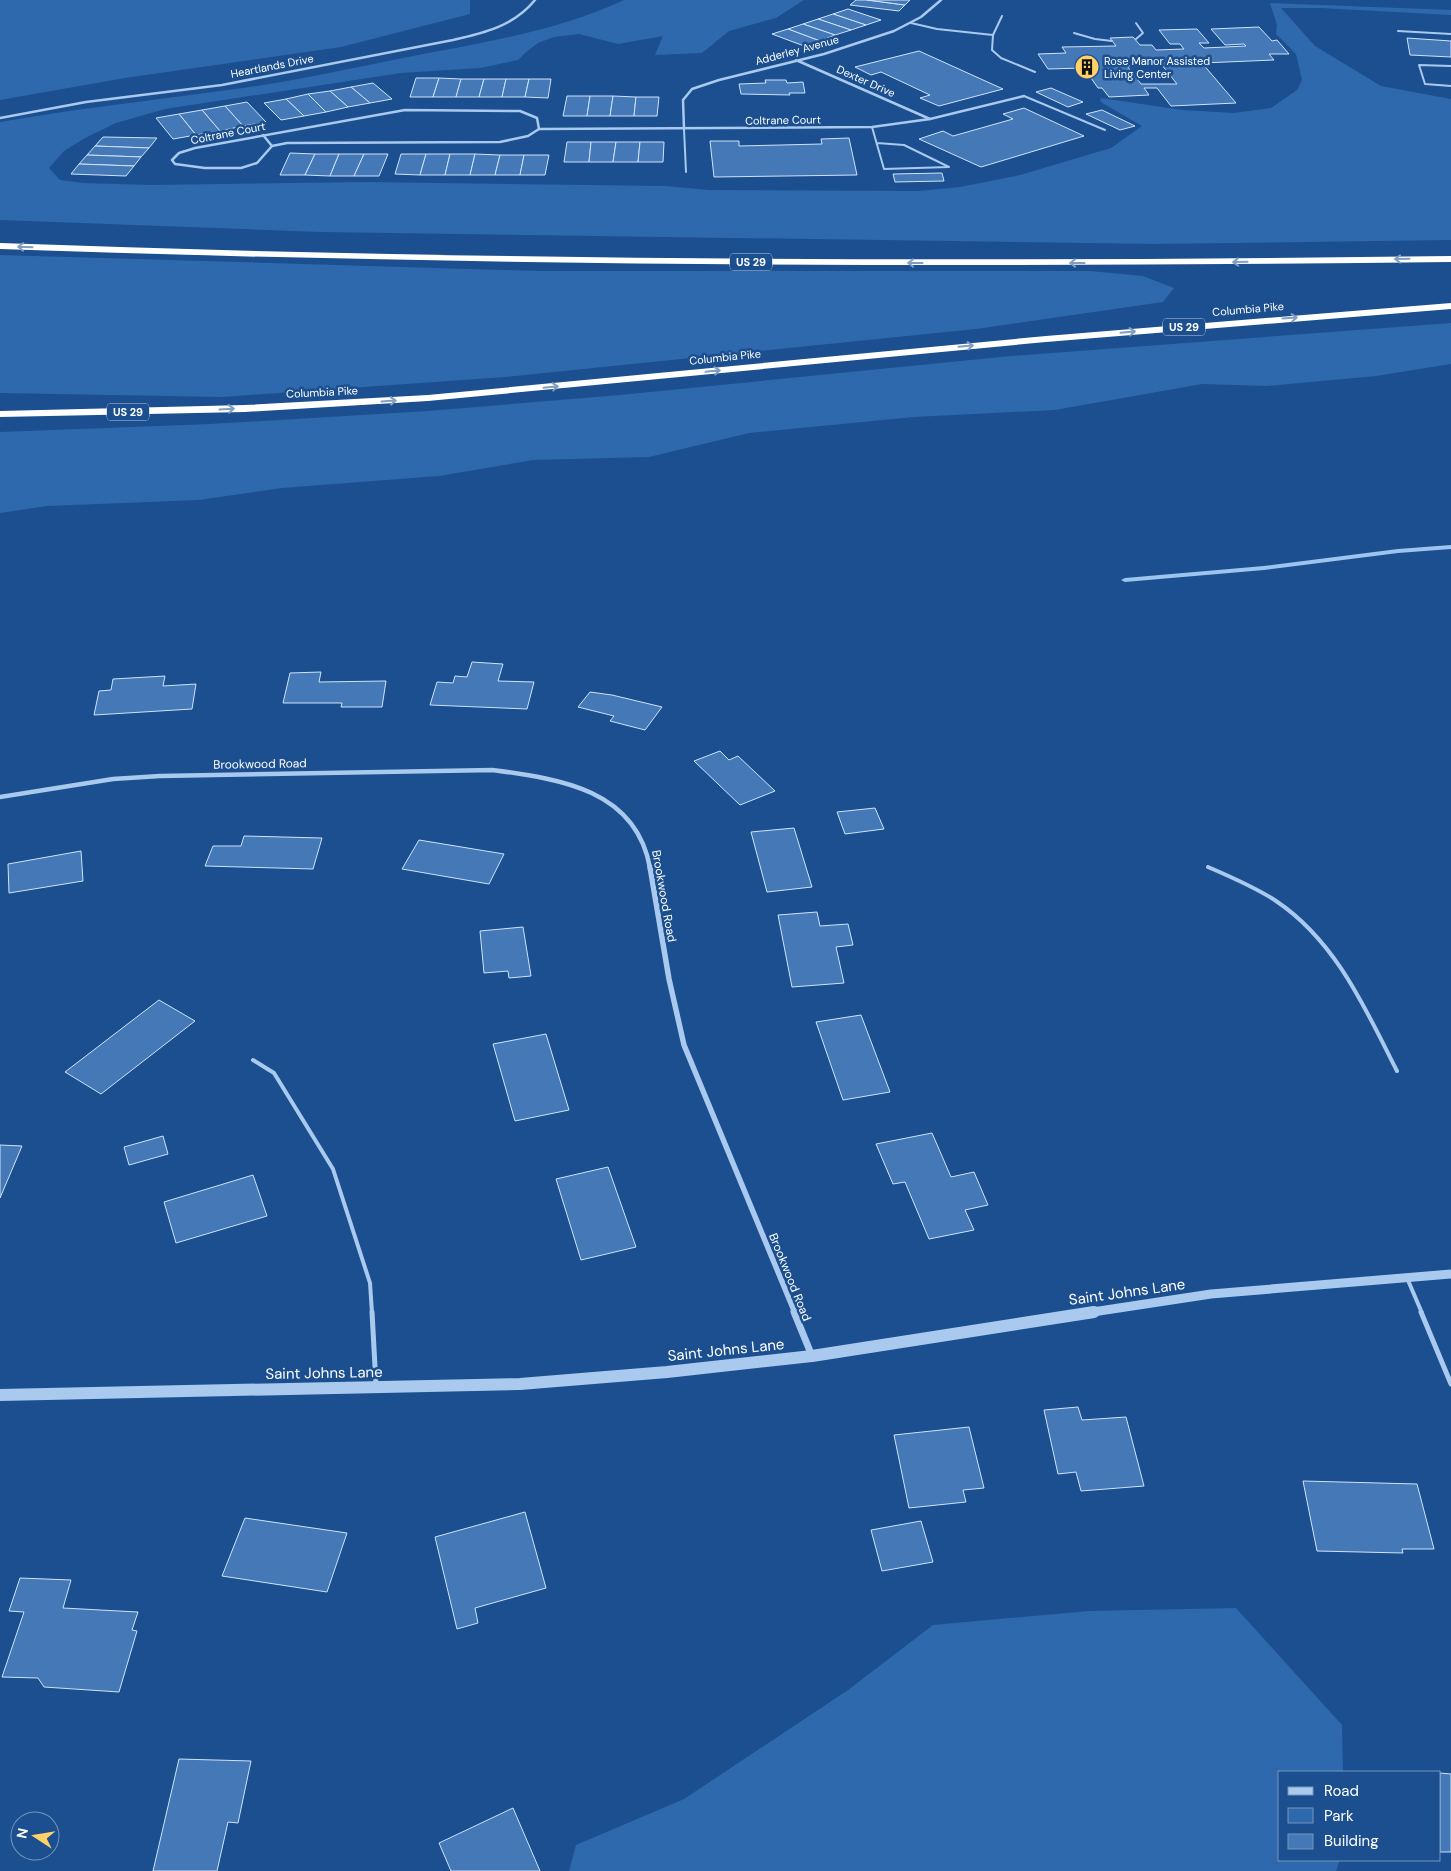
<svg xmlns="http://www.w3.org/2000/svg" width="1451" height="1871" font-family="'DM Sans',sans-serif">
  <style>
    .green { fill: #2e69ad }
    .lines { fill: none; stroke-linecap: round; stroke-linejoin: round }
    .stream { fill: #9cc4f0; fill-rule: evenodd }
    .building { fill: #4478b7; stroke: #cfe3fa; fill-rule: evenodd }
    .service-far3 { stroke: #a9c9ee; stroke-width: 2 }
    .service-far2 { stroke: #a9c9ee; stroke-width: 3 }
    .service-far1 { stroke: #a9c9ee; stroke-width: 4 }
    .service { stroke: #a9c9ee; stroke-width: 5 }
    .minor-far3 { stroke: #a9c9ee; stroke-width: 2.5 }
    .minor-far2 { stroke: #a9c9ee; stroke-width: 4.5 }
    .minor-far1 { stroke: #a9c9ee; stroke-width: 5.5 }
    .minor { stroke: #a9c9ee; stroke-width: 7 }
    .tertiary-far1 { stroke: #a9c9ee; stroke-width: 9 }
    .tertiary { stroke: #a9c9ee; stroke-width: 12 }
    .motorway { fill: #fff; fill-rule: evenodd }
    .oneway { stroke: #829ec1 }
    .labels { text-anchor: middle; stroke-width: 5; stroke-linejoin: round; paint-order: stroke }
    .far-street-label { font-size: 11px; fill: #fff; stroke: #1b4f8f }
    .far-poi-label { font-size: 11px; fill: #fff; stroke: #1b4f8f; text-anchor: start }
    .shield { fill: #1b4f8f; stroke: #bbcadd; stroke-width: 1 }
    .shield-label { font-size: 11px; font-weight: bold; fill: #fff }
    .street-label { font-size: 12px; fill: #fff; stroke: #1b4f8f }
    .near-street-label { font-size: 15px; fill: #fff; stroke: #1b4f8f }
  </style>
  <rect width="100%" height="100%" fill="#1b4f8f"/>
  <g class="green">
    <polygon points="0,0 470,0 470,14 341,47 125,78 0,100"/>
    <path d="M624,0H804L776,18L729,31L702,53L655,55L663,36L618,44L579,34L554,37L538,43L525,53L518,60L480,68L401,73L165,109L116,123L85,138L64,151L49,168L60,180L83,183L151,185L368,182L665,186L709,190L918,191L960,187L1020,175L1111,148L1142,126L1104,104L1100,101L1101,98L1182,110L1234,113L1271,108L1297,90L1302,80L1296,54L1276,34L1277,25L1270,3L1451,10V15L1321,8H1281L1315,46L1381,86L1451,99V240L1153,244L320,232L0,220V122C81,108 162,99 243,88C300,80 357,67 413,56C482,43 561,30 624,0Z"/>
    <polygon points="0,255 539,271 1090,271 1143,276 1174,288 1163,302 976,329 505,377 222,397 0,393"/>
    <polygon points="1451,323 1451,364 1376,376 1267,386 1202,384 1055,410 914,417 749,433 649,457 533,460 439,476 282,488 199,500 47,506 0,513 0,432 210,424 428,411 620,395 1011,356"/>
    <polygon points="1236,1608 1342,1725 1343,1772 1280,1772 1280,1860 1340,1860 1336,1871 569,1871 576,1845 684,1799 848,1690 933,1625 1089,1611"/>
  </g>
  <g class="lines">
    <polygon class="stream" points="1451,545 1451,549 1398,553 1264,570 1125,582 1121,580 1125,578 1264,566 1398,549"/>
  </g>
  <g class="building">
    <polygon points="856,0 867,0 905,5 899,11 850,5"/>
    <polygon points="867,0 910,0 905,5"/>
    <polygon points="848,9 881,20 866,25 833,14"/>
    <polygon points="833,14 866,25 851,30 818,19"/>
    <polygon points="818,19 851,30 835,35 803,24"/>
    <polygon points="803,24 835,35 820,41 788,29"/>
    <path d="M1259,27L1272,41L1277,40L1289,54H1269L1274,60L1202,63L1236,103L1171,106L1157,88H1144L1149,95L1109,97L1102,88H1098L1084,68L1048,69L1038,54L1066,53L1062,47L1116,46L1110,38L1133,37L1140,45H1152L1156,50L1184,49L1180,44H1170L1159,30L1197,29L1209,43H1199L1204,48L1246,46L1244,44L1225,45L1211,29ZM1161,64L1177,84H1141L1127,66Z"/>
    <polygon points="788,29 820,41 804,46 772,34"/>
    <polygon points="1407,38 1451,41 1451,57 1410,55"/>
    <polygon points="919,51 1003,89 939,106 920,98 930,95 881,72 871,75 855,67"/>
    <polygon points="416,78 439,78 433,97 410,97"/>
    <polygon points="439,78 461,79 456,97 433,97"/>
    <polygon points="461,79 484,79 479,97 456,97"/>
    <polygon points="484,79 506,79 502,97 479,97"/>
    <polygon points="506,79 529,79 525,97 502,97"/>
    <polygon points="529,79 551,79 548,98 525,97"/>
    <polygon points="765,80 786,80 787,83 803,82 805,93 789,93 790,95 741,94 739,84 766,83"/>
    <polygon points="373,83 392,99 370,103 351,87"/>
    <polygon points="351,87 370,103 348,107 330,91"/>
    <polygon points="1051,88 1083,102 1068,107 1036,92"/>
    <polygon points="330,91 348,107 326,112 308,94"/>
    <polygon points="308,94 326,112 304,116 286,99"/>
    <polygon points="567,96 590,96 587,116 563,116"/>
    <polygon points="590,96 613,96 610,116 587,116"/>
    <polygon points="613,96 636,97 634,116 610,116"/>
    <polygon points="636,97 659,97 657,116 634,116"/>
    <polygon points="286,99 304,116 281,120 264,103"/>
    <polygon points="247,102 266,122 243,126 225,106"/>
    <polygon points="225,106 243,126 220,131 202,110"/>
    <polygon points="1024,108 1084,136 981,167 919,139 943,131 953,136 1013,119 1003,114"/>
    <polygon points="202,110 220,131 196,135 179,114"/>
    <polygon points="1102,110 1135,126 1120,130 1086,114"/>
    <polygon points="179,114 196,135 173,139 156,118"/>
    <polygon points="103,137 157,138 149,148 95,146"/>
    <polygon points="849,138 857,175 714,177 710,141 739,141 739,146 822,144 821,139"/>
    <polygon points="567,142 591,142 589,162 564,162"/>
    <polygon points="591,142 616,142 613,162 589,162"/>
    <polygon points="616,142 640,142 638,162 613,162"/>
    <polygon points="640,142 664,142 663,162 638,162"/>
    <polygon points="95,146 149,148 141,157 87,155"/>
    <polygon points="290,153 315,154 305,175 280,175"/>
    <polygon points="315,154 339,154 330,176 305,175"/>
    <polygon points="339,154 364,154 354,176 330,176"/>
    <polygon points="364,154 388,154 379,176 354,176"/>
    <polygon points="401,154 426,154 420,175 395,174"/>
    <polygon points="426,154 450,154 445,175 420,175"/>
    <polygon points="450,154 475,154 470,175 445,175"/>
    <polygon points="475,154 500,155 495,175 470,175"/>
    <polygon points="87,155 141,157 134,166 79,164"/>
    <polygon points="500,155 524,155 520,175 495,175"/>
    <polygon points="524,155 549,155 545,175 520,175"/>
    <polygon points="79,164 134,166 126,176 71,174"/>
    <polygon points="942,173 944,181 895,182 893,174"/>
    <polygon points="472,662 503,664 498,681 534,682 527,709 430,705 437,682 453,683 455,676 467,677"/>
    <polygon points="321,672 319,682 386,681 382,707 341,707 342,703 283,703 290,673"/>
    <polygon points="165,676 163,686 196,684 192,709 94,715 99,691 111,690 113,679"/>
    <polygon points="590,692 612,695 662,707 645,730 610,721 614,716 578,707"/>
    <polygon points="720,751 729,760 738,756 775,791 740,805 694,761"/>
    <polygon points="875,808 884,829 845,834 837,812"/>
    <polygon points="794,828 812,887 767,892 751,832"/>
    <polygon points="244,836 322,838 313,869 205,866 213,846 241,846"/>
    <polygon points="419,840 504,854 489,884 402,869"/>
    <polygon points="81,851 83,881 9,893 8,864"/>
    <polygon points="817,912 820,926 848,924 853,945 836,947 844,983 792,987 778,915"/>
    <polygon points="523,927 531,976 509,978 508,971 484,973 480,931"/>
    <polygon points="159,1000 195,1021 101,1094 65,1072"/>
    <polygon points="861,1015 890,1092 843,1100 816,1022"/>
    <polygon points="546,1034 569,1110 515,1121 493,1044"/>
    <polygon points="932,1133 951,1177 974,1172 988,1205 965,1210 974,1230 929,1239 905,1182 893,1184 876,1144"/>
    <polygon points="163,1136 168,1154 129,1165 124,1147"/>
    <polygon points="0,1145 22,1146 0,1198"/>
    <polygon points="608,1167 636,1247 581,1260 556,1179"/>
    <polygon points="253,1175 267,1216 176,1243 164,1202"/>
    <polygon points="1078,1407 1082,1420 1126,1417 1144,1486 1081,1491 1076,1472 1058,1474 1044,1410"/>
    <polygon points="969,1427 984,1488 963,1490 966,1502 909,1508 894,1435"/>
    <polygon points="1303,1481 1417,1484 1434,1549 1402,1549 1403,1553 1317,1551"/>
    <polygon points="525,1512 546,1588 475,1608 478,1623 457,1629 435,1537"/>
    <polygon points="245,1518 347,1533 327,1592 222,1576"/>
    <polygon points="921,1521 933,1562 882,1571 871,1530"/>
    <polygon points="20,1578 71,1580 63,1608 138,1612 132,1630 137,1631 119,1692 44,1687 38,1678 2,1677 24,1612 9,1611"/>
    <polygon points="179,1759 251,1761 238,1823 228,1822 217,1871 153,1871"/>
    <polygon points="1440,1773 1451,1774 1451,1852 1440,1852"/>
    <polygon points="513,1808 540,1871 451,1871 439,1843"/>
  </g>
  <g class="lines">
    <g class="service-far3">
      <polyline points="1002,16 993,35 992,50 1001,58 1035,72"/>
      <polyline points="911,23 937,29 993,35"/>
      <polyline points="1136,23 1143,33 1136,39"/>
      <polyline points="1398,31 1451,34"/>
      <polyline points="1074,33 1095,39 1112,41"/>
      <polyline points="1451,66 1419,65 1425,84 1451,86"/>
      <polyline points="1024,96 1105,130"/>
      <polyline points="872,127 884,169 949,167 904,145 877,143"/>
      <polyline points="684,129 686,172"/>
    </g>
    <polyline class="service-far2" points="1208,867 1210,868"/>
    <g class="service-far1">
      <path d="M1208,867C1231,877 1255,887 1276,901C1336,941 1366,1010 1397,1071"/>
      <polyline points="253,1060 274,1073 333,1169 370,1283 372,1313"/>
      <polyline points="1407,1278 1422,1313"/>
    </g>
    <g class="service">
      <polyline points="372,1312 376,1385"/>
      <polyline points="1421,1312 1451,1384"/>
    </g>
    <g class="minor-far3">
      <polyline points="796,60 930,119"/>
      <polygon points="405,110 520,111 537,118 539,129 528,136 500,142 287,143 272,146 257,163 241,168 205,168 175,164 172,160 179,153 195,148"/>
      <path d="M0,118L86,102L222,85L453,40C484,33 514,26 535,0"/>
      <polyline points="539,129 872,127 930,119 1024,96"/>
      <polyline points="684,129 683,100 692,89 719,80 824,54 894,31 921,17 941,0"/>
      <polyline points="263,135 272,146"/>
    </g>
    <path class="minor-far2" d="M0,797L113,779L160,776L493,770C559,779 636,789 650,868"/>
    <polyline class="minor-far1" points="650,867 669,979 684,1045 795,1313"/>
    <polyline class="minor" points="794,1312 812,1356"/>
    <polyline class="tertiary-far1" points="1086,1313 1211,1294 1451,1274"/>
    <polyline class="tertiary" points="0,1395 520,1384 667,1372 812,1356 1094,1312"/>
    <g class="motorway">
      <path d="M0,243C484,261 967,262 1451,256V262C967,268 484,266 0,249Z"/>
      <polygon points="1451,303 1451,309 1046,342 428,401 245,412 0,417 0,411 245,405 428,395 1046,336"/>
    </g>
  </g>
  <defs><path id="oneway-shaft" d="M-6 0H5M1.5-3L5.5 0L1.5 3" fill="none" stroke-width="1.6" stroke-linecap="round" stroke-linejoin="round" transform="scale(1.25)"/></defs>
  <g class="oneway">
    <use href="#oneway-shaft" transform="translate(25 247) rotate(-178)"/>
    <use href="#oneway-shaft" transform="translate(1402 259) rotate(179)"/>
    <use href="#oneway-shaft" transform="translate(1240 262) rotate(179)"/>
    <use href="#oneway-shaft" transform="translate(915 263) rotate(180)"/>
    <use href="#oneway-shaft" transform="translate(1077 263) rotate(180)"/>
    <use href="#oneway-shaft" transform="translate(1290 318) rotate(-4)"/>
    <use href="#oneway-shaft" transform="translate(1128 332) rotate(-5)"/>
    <use href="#oneway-shaft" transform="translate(966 346) rotate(-5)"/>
    <use href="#oneway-shaft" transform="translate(713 371) rotate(-6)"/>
    <use href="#oneway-shaft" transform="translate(551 387) rotate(-6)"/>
    <use href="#oneway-shaft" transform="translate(389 401) rotate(-4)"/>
    <use href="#oneway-shaft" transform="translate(227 409) rotate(-3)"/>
  </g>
  <defs>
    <symbol id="building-disc" viewBox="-11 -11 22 22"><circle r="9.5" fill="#ffd166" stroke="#1b4f8f"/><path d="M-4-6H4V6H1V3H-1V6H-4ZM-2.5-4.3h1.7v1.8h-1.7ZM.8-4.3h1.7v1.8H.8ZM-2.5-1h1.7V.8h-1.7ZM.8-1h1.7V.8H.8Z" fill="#111"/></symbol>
  </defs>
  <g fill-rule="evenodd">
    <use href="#building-disc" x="1073" y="53" width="28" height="28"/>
  </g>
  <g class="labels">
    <g class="far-street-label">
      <text transform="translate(797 50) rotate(-15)" y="4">Adderley Avenue</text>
      <text transform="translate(272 66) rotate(-11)" y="4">Heartlands Drive</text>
      <text transform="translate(866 81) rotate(24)" y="4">Dexter Drive</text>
      <text transform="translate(783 120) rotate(-1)" y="4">Coltrane Court</text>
      <text transform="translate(228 133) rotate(-11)" y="4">Coltrane Court</text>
      <text transform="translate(1248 309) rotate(-5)" y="4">Columbia Pike</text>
      <text transform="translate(725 357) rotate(-6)" y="4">Columbia Pike</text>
      <text transform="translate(322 392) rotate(-3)" y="4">Columbia Pike</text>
    </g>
    <g class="far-poi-label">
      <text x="1104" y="65">Rose Manor Assisted<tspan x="1104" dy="13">Living Center</tspan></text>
    </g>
    <g class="shield">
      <rect x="730" y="253.5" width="42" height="17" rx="4"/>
      <rect x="1163" y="318.5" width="42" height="17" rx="4"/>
      <rect x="107" y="403.5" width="42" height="17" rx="4"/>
    </g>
    <g class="shield-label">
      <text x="751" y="266">US 29</text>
      <text x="1184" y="331">US 29</text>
      <text x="128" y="416">US 29</text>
    </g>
    <g class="street-label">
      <text transform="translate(260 764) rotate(-1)" y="4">Brookwood Road</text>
      <text transform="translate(664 896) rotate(80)" y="4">Brookwood Road</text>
      <text transform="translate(790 1277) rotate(68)" y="4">Brookwood Road</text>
    </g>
    <g class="near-street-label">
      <text transform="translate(1127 1292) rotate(-8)" y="5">Saint Johns Lane</text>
      <text transform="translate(726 1350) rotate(-6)" y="5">Saint Johns Lane</text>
      <text transform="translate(324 1373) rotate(-1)" y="5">Saint Johns Lane</text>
    </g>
  </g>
  <rect x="1278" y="1771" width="162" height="90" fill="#1b4f8f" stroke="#7695bc"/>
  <rect x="1288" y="1787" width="25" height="8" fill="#a9c9ee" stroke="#7695bc"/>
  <text x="1324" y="1796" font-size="15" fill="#ffffff">Road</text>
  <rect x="1288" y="1808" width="25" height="15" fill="#2e69ad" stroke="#7695bc"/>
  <text x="1324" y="1821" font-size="15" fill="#ffffff">Park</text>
  <rect x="1288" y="1834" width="25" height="15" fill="#4478b7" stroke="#7695bc"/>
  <text x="1324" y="1846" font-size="15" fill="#ffffff">Building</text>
  <g transform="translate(35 1836) rotate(282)"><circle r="24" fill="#1b4f8f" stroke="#7695bc"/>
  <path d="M0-4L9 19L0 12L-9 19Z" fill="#ffd166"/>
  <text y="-8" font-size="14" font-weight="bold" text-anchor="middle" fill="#ffffff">N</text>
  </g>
</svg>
